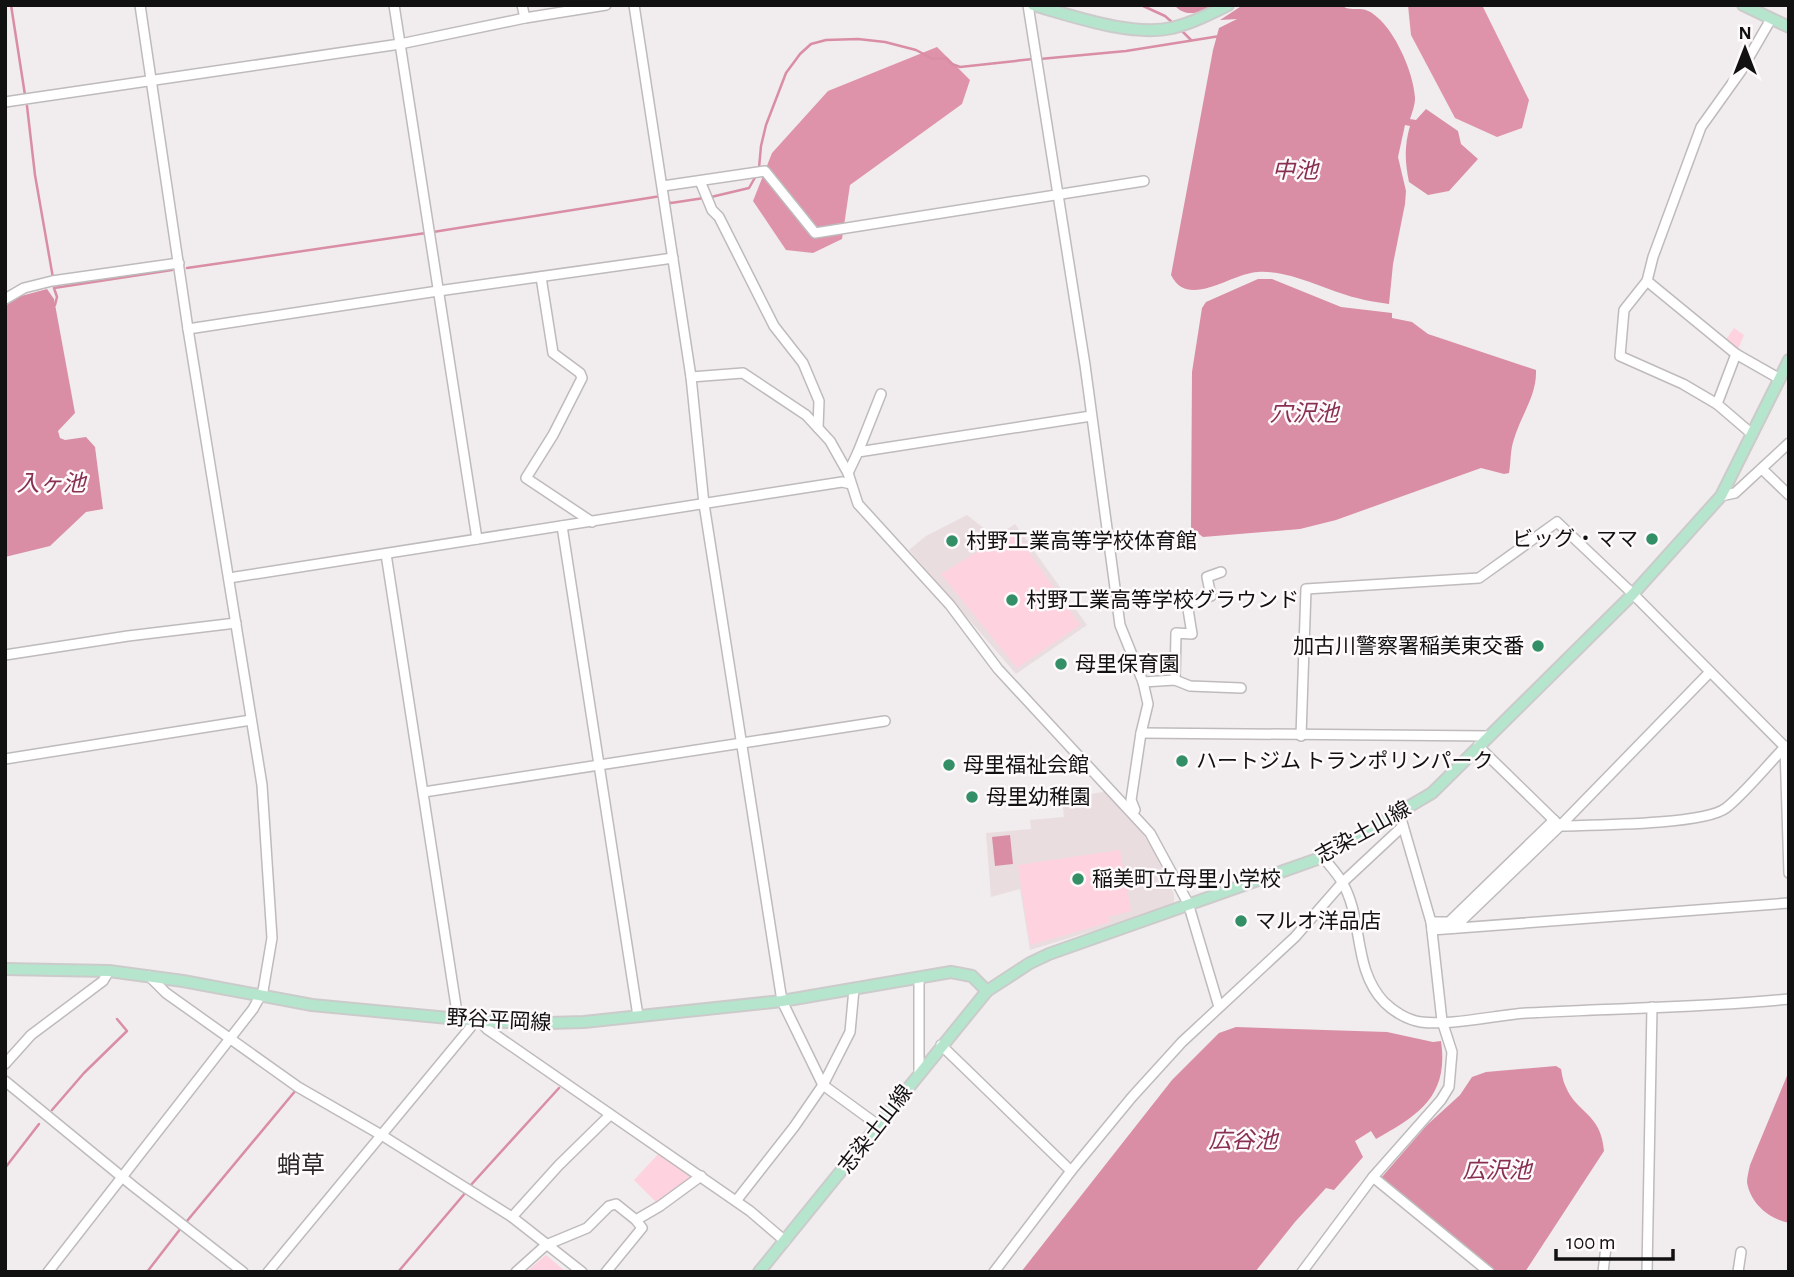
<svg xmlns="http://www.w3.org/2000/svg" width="1794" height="1277" font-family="'Alegreya Sans','Noto Sans JP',sans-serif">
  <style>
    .built { fill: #eadde0 }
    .green { fill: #fed2de }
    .forest { fill: #df93aa }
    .water { fill: #d98ea5 }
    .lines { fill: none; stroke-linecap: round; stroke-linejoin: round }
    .stream { stroke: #d98ea5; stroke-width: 2.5 }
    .minor-casing { stroke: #bfbbbc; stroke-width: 12 }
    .major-casing { stroke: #cbcbcb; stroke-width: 14 }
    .minor { stroke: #fff; stroke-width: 9 }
    .major { stroke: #b5e6cd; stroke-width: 10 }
    .poi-dot { fill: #338f66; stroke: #fefafb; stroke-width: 2.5 }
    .labels { text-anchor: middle; stroke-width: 5; stroke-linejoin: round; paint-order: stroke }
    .poi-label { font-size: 21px; fill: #121111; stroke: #fefafb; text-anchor: start }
    .street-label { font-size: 21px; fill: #121111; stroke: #fefafb }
    .water-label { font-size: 23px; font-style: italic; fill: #893052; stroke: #fefafb }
    .quarter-label { font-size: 24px; fill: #2d2a2a; stroke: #fefafb }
  </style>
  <rect width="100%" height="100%" fill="#f1eced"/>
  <g class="built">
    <polygon points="967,515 995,537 1015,524 1087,625 1016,674 909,550 926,536"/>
    <polygon points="1110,791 1129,813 1152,848 1174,894 1174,906 1030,950 1020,889 991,897 986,833 1031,829 1030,820 1064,817 1062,798"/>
  </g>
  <g class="green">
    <polygon points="1734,328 1744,335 1736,354 1723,344"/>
    <polygon points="1013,530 1080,625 1017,668 941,574"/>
    <polygon points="1120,850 1131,911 1108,917 1110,922 1030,945 1018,865"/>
    <polygon points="663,1149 701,1176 660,1206 634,1180"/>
    <polygon points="546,1255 566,1272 526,1272"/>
  </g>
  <g class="forest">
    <polygon points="1408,5 1482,5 1529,100 1522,128 1497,137 1455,118 1411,35"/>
    <polygon points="937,47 970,80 962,104 850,185 842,239 813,253 786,250 753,201 772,153 828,91"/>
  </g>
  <g class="water">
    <path d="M1174,5H1215C1200,12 1187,19 1174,5Z"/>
    <path d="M1243,5H1341C1349,12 1357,7 1366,10C1392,20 1414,73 1415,98C1415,105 1412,113 1410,119L1416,120L1426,109L1458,131L1461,144L1478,159L1449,191L1428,195L1409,182C1405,162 1404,147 1410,126L1405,125L1398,157L1406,191L1405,204L1393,264L1389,304C1378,302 1367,301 1357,298C1325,290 1291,270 1258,272C1231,273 1188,310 1171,275L1213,50L1219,28L1237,19L1220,20Z"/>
    <path d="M1258,279H1272L1341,307L1392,313V318L1412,322L1428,334L1536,370C1537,396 1521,415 1514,439C1510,450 1511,462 1509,473L1504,474L1481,468L1336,520L1300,529L1203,537L1191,528L1192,372L1202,308L1206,302Z"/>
    <polygon points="47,289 54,299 75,413 58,431 60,438 65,440 86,437 95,447 103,509 86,512 50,546 5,557 5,306 21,296"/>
    <polygon points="1010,835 1013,864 995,866 992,837"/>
    <path d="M1236,1027L1387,1032L1433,1042L1441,1041C1449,1096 1419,1115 1376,1139L1371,1131L1355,1141L1363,1157L1334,1190L1326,1188L1295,1222L1255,1272H1021L1172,1080L1219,1033Z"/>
    <path d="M1556,1066L1561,1069C1562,1074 1563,1081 1565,1085C1576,1114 1601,1112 1604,1151L1525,1272H1495L1381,1178L1427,1125L1460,1095L1472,1077L1486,1072Z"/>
    <path d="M1789,1071V1223C1769,1219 1750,1203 1747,1182C1747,1177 1749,1170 1750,1165Z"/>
  </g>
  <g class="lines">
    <g class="stream">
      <polyline points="11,5 25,95"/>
      <polyline points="1141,5 1165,16 1173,23"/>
      <polyline points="1181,30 1191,40"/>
      <polyline points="1040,59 1126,51 1220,36"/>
      <polyline points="27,106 35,175 53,278"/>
      <polyline points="759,168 761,146 766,125 786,73 800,54 811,44 826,40 858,39 885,42 916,50 933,59 946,58 952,64 960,67 1033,59"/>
      <polyline points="711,197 749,188 757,174"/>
      <polyline points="667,200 671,203 704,198"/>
      <polyline points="433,232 661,196"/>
      <polyline points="187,268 426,233"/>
      <polyline points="55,305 57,297 54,288 172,270"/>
      <polyline points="52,1110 84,1073 127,1031 117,1019"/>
      <polyline points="5,1168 39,1124"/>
      <polyline points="470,1186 559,1088"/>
      <polyline points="187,1221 296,1090"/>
      <polyline points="147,1272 181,1228"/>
      <polyline points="398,1272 466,1192"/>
    </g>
    <defs>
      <g id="minor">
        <polyline points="394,5 477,539"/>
        <polyline points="522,5 525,18"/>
        <polyline points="634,5 691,377 704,504 782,1001 823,1085 878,1125"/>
        <polyline points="1028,5 1085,365 1120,625 1143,682 1148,704 1141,733 1131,800 1135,810"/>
        <polyline points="5,102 400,44 525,18 606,5"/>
        <polyline points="700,181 712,210 719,217 774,326 803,363 819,401 818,428"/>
        <polyline points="663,186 765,171 815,233 1144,181"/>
        <polyline points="541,277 553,353 580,373 582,378 553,435 526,478 592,522"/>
        <polyline points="1647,281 1736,354 1780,379"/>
        <polyline points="5,299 24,288 52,281 179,263"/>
        <polyline points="188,329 438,291 673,258"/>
        <polyline points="1736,354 1717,404 1752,434"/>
        <polyline points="691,377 743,373 806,415 830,441 848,473 858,504 950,605 998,669 1150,833 1188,903 1219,1007"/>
        <polyline points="1717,404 1683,384 1620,356 1624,310 1647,281 1653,257 1701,127 1741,71 1771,19"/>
        <polyline points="858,452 881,394"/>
        <polyline points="1762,469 1789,495"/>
        <polyline points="848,473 858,452 1091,416"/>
        <polyline points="1721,496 1735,493 1789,443"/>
        <polyline points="562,526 638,1016"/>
        <polyline points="386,554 458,1019"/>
        <polyline points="229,578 771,493 842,482 851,484"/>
        <polyline points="5,655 128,636 236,623"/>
        <polyline points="1175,680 1176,633 1192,634 1187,603 1211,596 1207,577 1221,572"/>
        <polyline points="1143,682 1175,680 1190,686 1241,688"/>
        <polyline points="1141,733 1488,736"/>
        <polyline points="1301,736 1306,589 1479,578 1557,522 1633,594 1785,747 1789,873"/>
        <path d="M1478,746L1560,826C1592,825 1704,825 1726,808C1746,792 1768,764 1786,746"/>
        <polyline points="5,759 251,720"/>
        <polyline points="424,792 885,721"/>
        <path d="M1323,857C1329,865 1337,873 1342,882C1364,919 1352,968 1384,1002C1393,1011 1407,1020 1421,1022C1449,1026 1497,1015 1527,1013C1614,1008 1702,1008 1789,999"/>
        <polyline points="1431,922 1449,922 1554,820"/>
        <polyline points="1454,928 1560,826 1710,672"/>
        <polyline points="1432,930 1789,903"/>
        <polyline points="149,976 166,993 298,1087 383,1136 512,1217 582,1272"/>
        <polyline points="919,978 919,1072"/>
        <polyline points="480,1021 487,1029 750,1211 785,1241"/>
        <polyline points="941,1045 1071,1171"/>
        <polyline points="5,1064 31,1035 103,981 109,971"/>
        <polyline points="5,1081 133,1186 243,1272"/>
        <polyline points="1373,1177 1489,1272"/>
        <polyline points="736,1201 794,1127 823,1085 850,1032 854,989"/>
        <polyline points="512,1217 559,1165 610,1115"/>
        <polyline points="48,1272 253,1009 263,991 272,938 262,785 188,329 140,5"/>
        <polyline points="268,1272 470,1028 473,1020"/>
        <polyline points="516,1272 546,1245 587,1228 609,1206 616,1204 636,1220 660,1206 701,1176"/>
        <polyline points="606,1272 642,1228 636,1220"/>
        <polyline points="994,1272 1071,1171 1132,1097 1182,1042 1295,937 1343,882 1403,826"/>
        <polyline points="1302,1272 1373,1177 1441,1100 1449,1087 1452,1052 1442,1021 1431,922 1402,822"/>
        <polyline points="1603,1272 1606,1247"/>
        <polyline points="1647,1272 1652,1007"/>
        <polyline points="1738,1272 1741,1252"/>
      </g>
      <g id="major">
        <path d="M1033,5C1073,16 1131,37 1172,28C1192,23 1210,14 1228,5"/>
        <polyline points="1743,5 1789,27"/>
        <polyline points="5,969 109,971 183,981 312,1005 480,1021 548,1023 584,1022 782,1001 951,972 972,976 987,991"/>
        <polyline points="759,1272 987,991 1030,963 1049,954 1323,857 1432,793 1633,594 1721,496 1789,360"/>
      </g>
    </defs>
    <use href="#minor" class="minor-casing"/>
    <use href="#major" class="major-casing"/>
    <use href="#minor" class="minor"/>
    <use href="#major" class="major"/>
  </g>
  <g class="poi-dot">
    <circle cx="1652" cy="539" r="7"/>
    <circle cx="952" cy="541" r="7"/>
    <circle cx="1012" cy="600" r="7"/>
    <circle cx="1538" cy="646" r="7"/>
    <circle cx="1061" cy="664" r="7"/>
    <circle cx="1182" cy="761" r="7"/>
    <circle cx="949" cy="765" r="7"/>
    <circle cx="972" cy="797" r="7"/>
    <circle cx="1078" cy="879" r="7"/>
    <circle cx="1241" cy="921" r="7"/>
  </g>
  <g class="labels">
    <g class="poi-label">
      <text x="1638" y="546" text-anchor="end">ビッグ・ママ</text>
      <text x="966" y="548">村野工業高等学校体育館</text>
      <text x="1026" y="607">村野工業高等学校グラウンド</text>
      <text x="1524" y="653" text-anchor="end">加古川警察署稲美東交番</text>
      <text x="1075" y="671">母里保育園</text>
      <text x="1196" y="768">ハートジム トランポリンパーク</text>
      <text x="963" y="772">母里福祉会館</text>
      <text x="986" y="804">母里幼稚園</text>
      <text x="1092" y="886">稲美町立母里小学校</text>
      <text x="1255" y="928">マルオ洋品店</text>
    </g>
    <g class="street-label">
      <text transform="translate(1363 832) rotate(-29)" y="7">志染土山線</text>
      <text transform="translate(499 1020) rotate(3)" y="7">野谷平岡線</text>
      <text transform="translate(875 1129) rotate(-52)" y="7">志染土山線</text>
    </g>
    <g class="water-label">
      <text x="1295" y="178">中池</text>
      <text x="1304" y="421">穴沢池</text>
      <text x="51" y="491">入ヶ池</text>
      <text x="1243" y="1148">広谷池</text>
      <text x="1497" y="1178">広沢池</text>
    </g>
    <g class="quarter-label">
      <text x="301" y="1173">蛸草</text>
    </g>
  </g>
  <rect width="1794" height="1277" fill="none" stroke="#121111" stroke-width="14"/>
  <g transform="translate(1745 49)" stroke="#fefafb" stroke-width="5" paint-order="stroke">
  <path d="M0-5L12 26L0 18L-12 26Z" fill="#121111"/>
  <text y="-10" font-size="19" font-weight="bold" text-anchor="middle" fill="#121111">N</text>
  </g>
  <path d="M1556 1249v10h117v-10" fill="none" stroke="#121111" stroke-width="3.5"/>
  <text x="1566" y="1249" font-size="21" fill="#121111" stroke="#fefafb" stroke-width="5" paint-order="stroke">100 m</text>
</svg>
